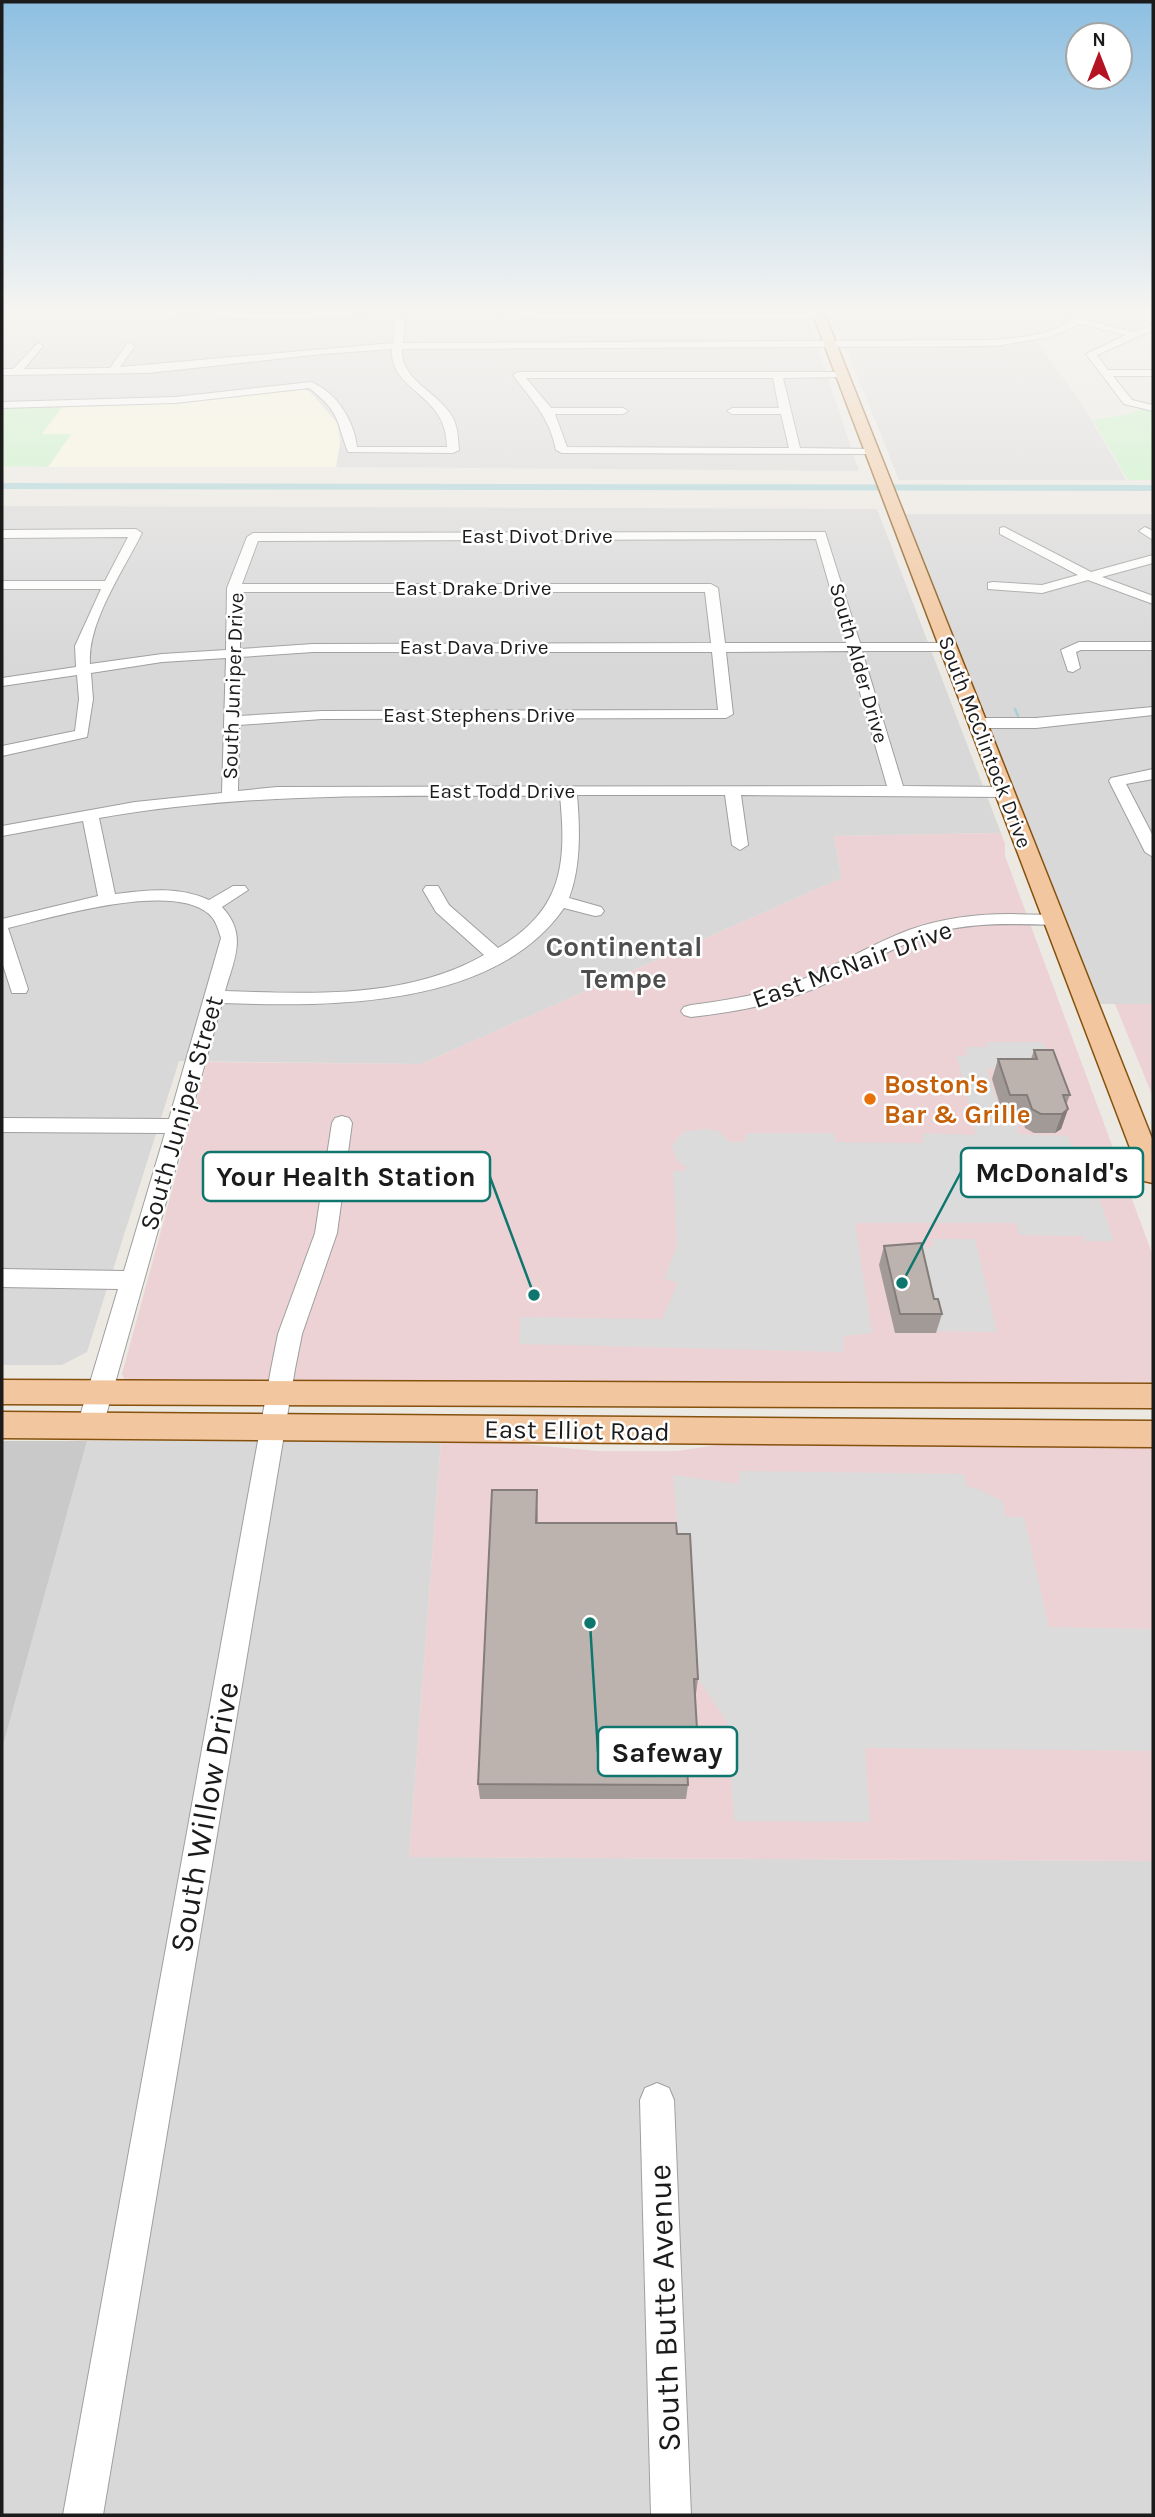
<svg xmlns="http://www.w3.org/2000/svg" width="1155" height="2517" font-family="Karla,sans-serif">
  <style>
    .residential { fill: #d9d8d9 }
    .commercial { fill: #ecd2d4 }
    .education { fill: #fbf8db }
    .religious { fill: #c9c9c9 }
    .park { fill: #c3f3c1 }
    .parking { fill: #dbdbdb }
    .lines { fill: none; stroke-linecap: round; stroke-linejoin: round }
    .stream { stroke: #a6d0d6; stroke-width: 2.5 }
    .canal { fill: #a6d0d6; fill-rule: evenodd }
    .minor-casing { stroke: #9f9f9f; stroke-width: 2 }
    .major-casing { stroke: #86510d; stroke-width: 3 }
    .minor { fill: #fff; fill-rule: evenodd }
    .major { fill: #f2c7a0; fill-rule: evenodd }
    .wall { fill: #a29a96 }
    .shaded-wall { fill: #847d7a }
    .building { fill: #bcb3af; stroke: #847d7a; stroke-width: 2 }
    .food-dot { fill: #e8710a; stroke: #fff; stroke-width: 2.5 }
    .labels { text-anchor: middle; stroke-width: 5; stroke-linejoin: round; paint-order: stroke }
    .far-street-label { font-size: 21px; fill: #1b1b1b; stroke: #fff }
    .street-label { font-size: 26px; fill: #1b1b1b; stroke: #fff }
    .food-label { font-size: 26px; font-weight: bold; fill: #c56008; stroke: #fff; text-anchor: start }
    .neighbourhood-label { font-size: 28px; font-weight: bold; fill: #4e4e4e; stroke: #fff }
    .near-street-label { font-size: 32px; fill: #1b1b1b; stroke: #fff }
    .leader { fill: none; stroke: #0f766e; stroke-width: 2.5 }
    .callout-dot { fill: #0f766e; stroke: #fff; stroke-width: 2.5 }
    .callout { fill: #fff; stroke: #0f766e; stroke-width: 2.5 }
    .callout-label { font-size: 28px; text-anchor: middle; font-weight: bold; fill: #1b1b1b }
  </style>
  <rect width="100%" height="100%" fill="#ece8e2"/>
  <g class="residential">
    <polygon points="2,310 805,310 859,471 336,467 340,442 337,423 310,392 300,389 155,404 2,407"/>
    <polygon points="830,310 1083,310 1061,327 1002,340 843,341"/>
    <polygon points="1032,341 1039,344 1085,409 1126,480 899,480 846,348 980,346"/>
    <polygon points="2,506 877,509 1001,833 834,836 842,878 421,1064 179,1061 87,1352 62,1365 2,1365"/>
    <polygon points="896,514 1153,514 1153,1004 1087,1004"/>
    <polygon points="87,1441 441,1441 409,1857 1153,1861 1153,2515 2,2515 2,1749"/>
  </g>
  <g class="commercial">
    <polygon points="1001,833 1005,844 1005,856 1153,1256 1153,1385 124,1379 122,1374 207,1062 421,1064 842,878 834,836"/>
    <polygon points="1115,1004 1153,1004 1153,1097"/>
    <polygon points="441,1441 504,1442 597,1451 677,1451 731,1443 1153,1447 1153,1861 409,1857"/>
  </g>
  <polygon class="education" points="300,389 310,392 337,423 340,442 336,467 48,467 71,435 42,434 62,407 155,404"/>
  <polygon class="religious" points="2,1441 87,1441 2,1749"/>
  <g class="park">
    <polygon points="62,407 42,434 71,434 48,467 2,466 2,408"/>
    <polygon points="1145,408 1153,408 1153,480 1128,480 1093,420 1128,414"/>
  </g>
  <g class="parking">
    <polygon points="987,1042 1042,1042 1055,1063 1030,1078 999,1078 995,1068 986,1069 1002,1116 1015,1117 1019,1134 1068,1136 1077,1163 1087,1163 1114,1241 1085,1241 1084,1236 1019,1235 1016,1223 855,1223 872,1333 844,1336 843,1352 519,1344 521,1317 662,1319 678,1283 664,1279 677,1246 673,1171 685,1171 686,1167 676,1160 672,1145 685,1131 709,1129 718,1131 730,1142 745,1142 746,1133 834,1133 835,1142 924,1143 922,1133 976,1135 957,1056 967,1056 966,1047 987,1047"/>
    <polygon points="932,1239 975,1239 997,1332 937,1331 920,1247 933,1247"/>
    <polygon points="739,1471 964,1474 967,1487 976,1488 1003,1501 1005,1517 1024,1517 1049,1627 1153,1629 1153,1751 865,1748 870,1822 734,1821 727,1722 698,1679 691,1533 678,1533 673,1475 739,1484"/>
  </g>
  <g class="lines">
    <polyline class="stream" points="1015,709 1018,716"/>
    <polygon class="canal" points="2,483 1153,485 1153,491 2,489"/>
    <defs>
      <g id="minor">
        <polygon points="174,310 278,314 373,310 346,316 301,319 233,318 185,311 167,318 162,315"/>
        <path d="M382,310H391L405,322L403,343L996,340C1016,338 1037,336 1056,329C1070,323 1081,310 1095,310L1086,320L1134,332L1153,324V330L1097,355L1108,370H1153V376H1113L1132,400L1153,405V411L1124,404L1086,354L1126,335L1080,324L1050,337L996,346L402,349C400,381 439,392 453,418C458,428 458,439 459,450L453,453L348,452C336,419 340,412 309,388L175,403L2,408V402L175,397L311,382C336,392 354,420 357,447H447C447,392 390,393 392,349L322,354L148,373L2,375V369H13L38,343L43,346L24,369L110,368L127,344L130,343L135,346L120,367L393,343L395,323Z"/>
        <polygon points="489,310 540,313 819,313 824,316 819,319 540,319"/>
        <path d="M842,372L846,373V377L783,378L800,448L872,449L878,452L876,454L562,453L556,450C549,416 533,402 513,375L518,372ZM526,378H773L779,408H732L727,411L732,414H781L789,448L567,447L555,414H623L628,411L623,408H551Z"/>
        <polygon points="1004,527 1091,572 1153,555 1153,563 1102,577 1153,596 1153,604 1088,580 1042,593 988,589 988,583 993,582 1042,585 1078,575 1000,534 1000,528"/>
        <polygon points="1145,527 1153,531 1153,540 1139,531"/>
        <path d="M136,529L142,533C123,571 87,623 90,664L162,654L226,650L227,588L247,537L253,533L825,532L860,643H948L955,647L948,651H862L903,786L1005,787L1013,792L1005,797L741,795L748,845L740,850L732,845L725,795H577C580,829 581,866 569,898L601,907L604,911L601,915L595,916L564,908C495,1008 331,1007 222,1003L103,1426L99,1433L90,1437L81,1433L77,1426L118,1289L2,1287V1269L124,1271L165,1133L2,1132V1118L169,1119L221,938C218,929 216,920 209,914C172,881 53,917 8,928L28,989L26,993H12L2,962V919L98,896L83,821L2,836V826L135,802L222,793L226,658L162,662L91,673L93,699L87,737L2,756V746L75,731L79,699L77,675L2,686V678L76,667L75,646L101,589H2V581H105L128,537L2,538V530ZM816,539L846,643H725L718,588L711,584H242L258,541ZM240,592H705L711,643L313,644L240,649ZM848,651L887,786L277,787L238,791L239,725L322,719L726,718L733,714L726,652ZM313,652H712L718,710L322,711L239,716L240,657ZM560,796C567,865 562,911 498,948L449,905L438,886H426L423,890L436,912L484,955C407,999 310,994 225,991C234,959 248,935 222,907L248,890L245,886H233L209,900C179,886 147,890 115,894L99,818C252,791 406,796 560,796Z"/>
        <polygon points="1079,642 1153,642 1153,650 1081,650 1076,652 1080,668 1073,672 1068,671 1061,650"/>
        <polygon points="1153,707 1153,715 1036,728 978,728 970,723 978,718 1036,718"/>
        <polygon points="1153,769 1153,779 1126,784 1153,836 1153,857 1145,852 1109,781 1111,778"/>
        <path d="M1010,914L1054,915L1063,920L1054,925C1017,924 978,922 942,931C897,943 858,970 816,988C775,1005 734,1012 691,1017L684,1015L681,1011L684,1007L691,1005C729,1000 766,994 801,980C838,965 872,944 909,930C942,918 976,914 1010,914Z"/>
        <polygon points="342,1116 349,1118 352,1123 337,1233 302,1334 295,1369 103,2515 63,2515 271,1369 278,1334 315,1233 332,1123 335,1118"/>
        <polygon points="657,2083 669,2088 674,2100 691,2515 651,2515 640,2100 645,2088"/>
      </g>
      <g id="major">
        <polygon points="811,310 823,310 1153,1141 1153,1183 1144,1181 1140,1174"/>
        <polygon points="2,1380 1153,1384 1153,1408 2,1404"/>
        <polygon points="2,1412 1153,1421 1153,1447 2,1438"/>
      </g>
    </defs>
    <use href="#minor" class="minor-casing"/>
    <use href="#major" class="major-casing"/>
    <use href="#minor" class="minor"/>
    <use href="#major" class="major"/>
  </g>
  <g class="wall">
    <polygon points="1034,1050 1070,1095 1066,1105 1068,1109 1061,1129 1055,1133 1034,1133 1025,1128 1021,1114 1003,1115 992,1079 998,1059 1031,1059"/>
    <polygon points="884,1246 934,1299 942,1314 936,1333 895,1333 879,1265"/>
    <polygon points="537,1490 538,1523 677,1534 698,1679 696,1694 695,1694 698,1746 695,1761 687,1761 688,1785 686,1799 480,1799 478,1784"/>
  </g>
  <polygon class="shaded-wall" points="1068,1109 1061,1129 1055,1133 1062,1114"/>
  <g class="building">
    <polygon points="1034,1050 1053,1050 1070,1095 1063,1095 1068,1109 1062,1114 1041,1114 1032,1109 1027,1095 1010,1095 998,1059 1037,1059"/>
    <polygon points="921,1243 934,1299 938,1299 942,1314 900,1314 884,1246"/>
    <polygon points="492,1490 537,1490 536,1523 676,1523 677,1534 690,1534 698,1679 694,1679 698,1746 686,1746 688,1785 478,1784"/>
  </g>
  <linearGradient id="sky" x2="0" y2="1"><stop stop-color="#8dbfe1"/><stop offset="0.47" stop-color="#f6f5f2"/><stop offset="1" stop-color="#f6f5f2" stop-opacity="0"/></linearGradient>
  <rect width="1155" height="662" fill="url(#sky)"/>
  <circle class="food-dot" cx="870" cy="1099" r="7"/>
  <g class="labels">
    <g class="far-street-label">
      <text x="537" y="543">East Divot Drive</text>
      <text x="473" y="595">East Drake Drive</text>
      <text x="474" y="654">East Dava Drive</text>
      <text transform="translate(859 663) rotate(74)" y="7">South Alder Drive</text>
      <text transform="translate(233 686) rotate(-88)" y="7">South Juniper Drive</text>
      <text x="479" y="722">East Stephens Drive</text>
      <text transform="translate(985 742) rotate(69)" y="7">South McClintock Drive</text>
      <text x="502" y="798">East Todd Drive</text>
    </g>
    <g class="street-label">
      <text transform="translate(852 964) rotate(-20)" y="9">East McNair Drive</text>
      <text transform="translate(181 1113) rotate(-74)" y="9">South Juniper Street</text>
      <text transform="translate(577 1430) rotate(1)" y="9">East Elliot Road</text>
    </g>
    <g class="food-label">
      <text x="884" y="1093">Boston's<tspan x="884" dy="30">Bar &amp; Grille</tspan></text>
    </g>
    <g class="neighbourhood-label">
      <text x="624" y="956">Continental<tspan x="624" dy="32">Tempe</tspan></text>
    </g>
    <g class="near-street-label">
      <text transform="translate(204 1817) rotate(-80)" y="11">South Willow Drive</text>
      <text transform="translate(664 2308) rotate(-92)" y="11">South Butte Avenue</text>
    </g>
  </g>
  <path class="leader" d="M902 1283L961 1172M534 1295L490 1177M590 1623L598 1752"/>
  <g class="callout-dot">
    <circle cx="902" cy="1283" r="7"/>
    <circle cx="534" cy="1295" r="7"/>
    <circle cx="590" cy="1623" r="7"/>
  </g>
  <g class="callout">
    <rect x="961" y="1148" width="182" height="49" rx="7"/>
    <rect x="203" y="1152" width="287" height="49" rx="7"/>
    <rect x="598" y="1727" width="139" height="49" rx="7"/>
  </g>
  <g class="callout-label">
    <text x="1052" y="1182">McDonald's</text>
    <text x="346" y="1186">Your Health Station</text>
    <text x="667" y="1762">Safeway</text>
  </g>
  <rect width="1155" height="2517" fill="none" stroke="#1b1b1b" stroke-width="7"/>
  <g transform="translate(1099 56)"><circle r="33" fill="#ffffff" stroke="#a4a4a4" stroke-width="2"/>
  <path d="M0-5L12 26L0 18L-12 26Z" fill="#b51223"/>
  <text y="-10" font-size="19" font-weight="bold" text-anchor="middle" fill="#1b1b1b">N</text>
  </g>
</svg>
